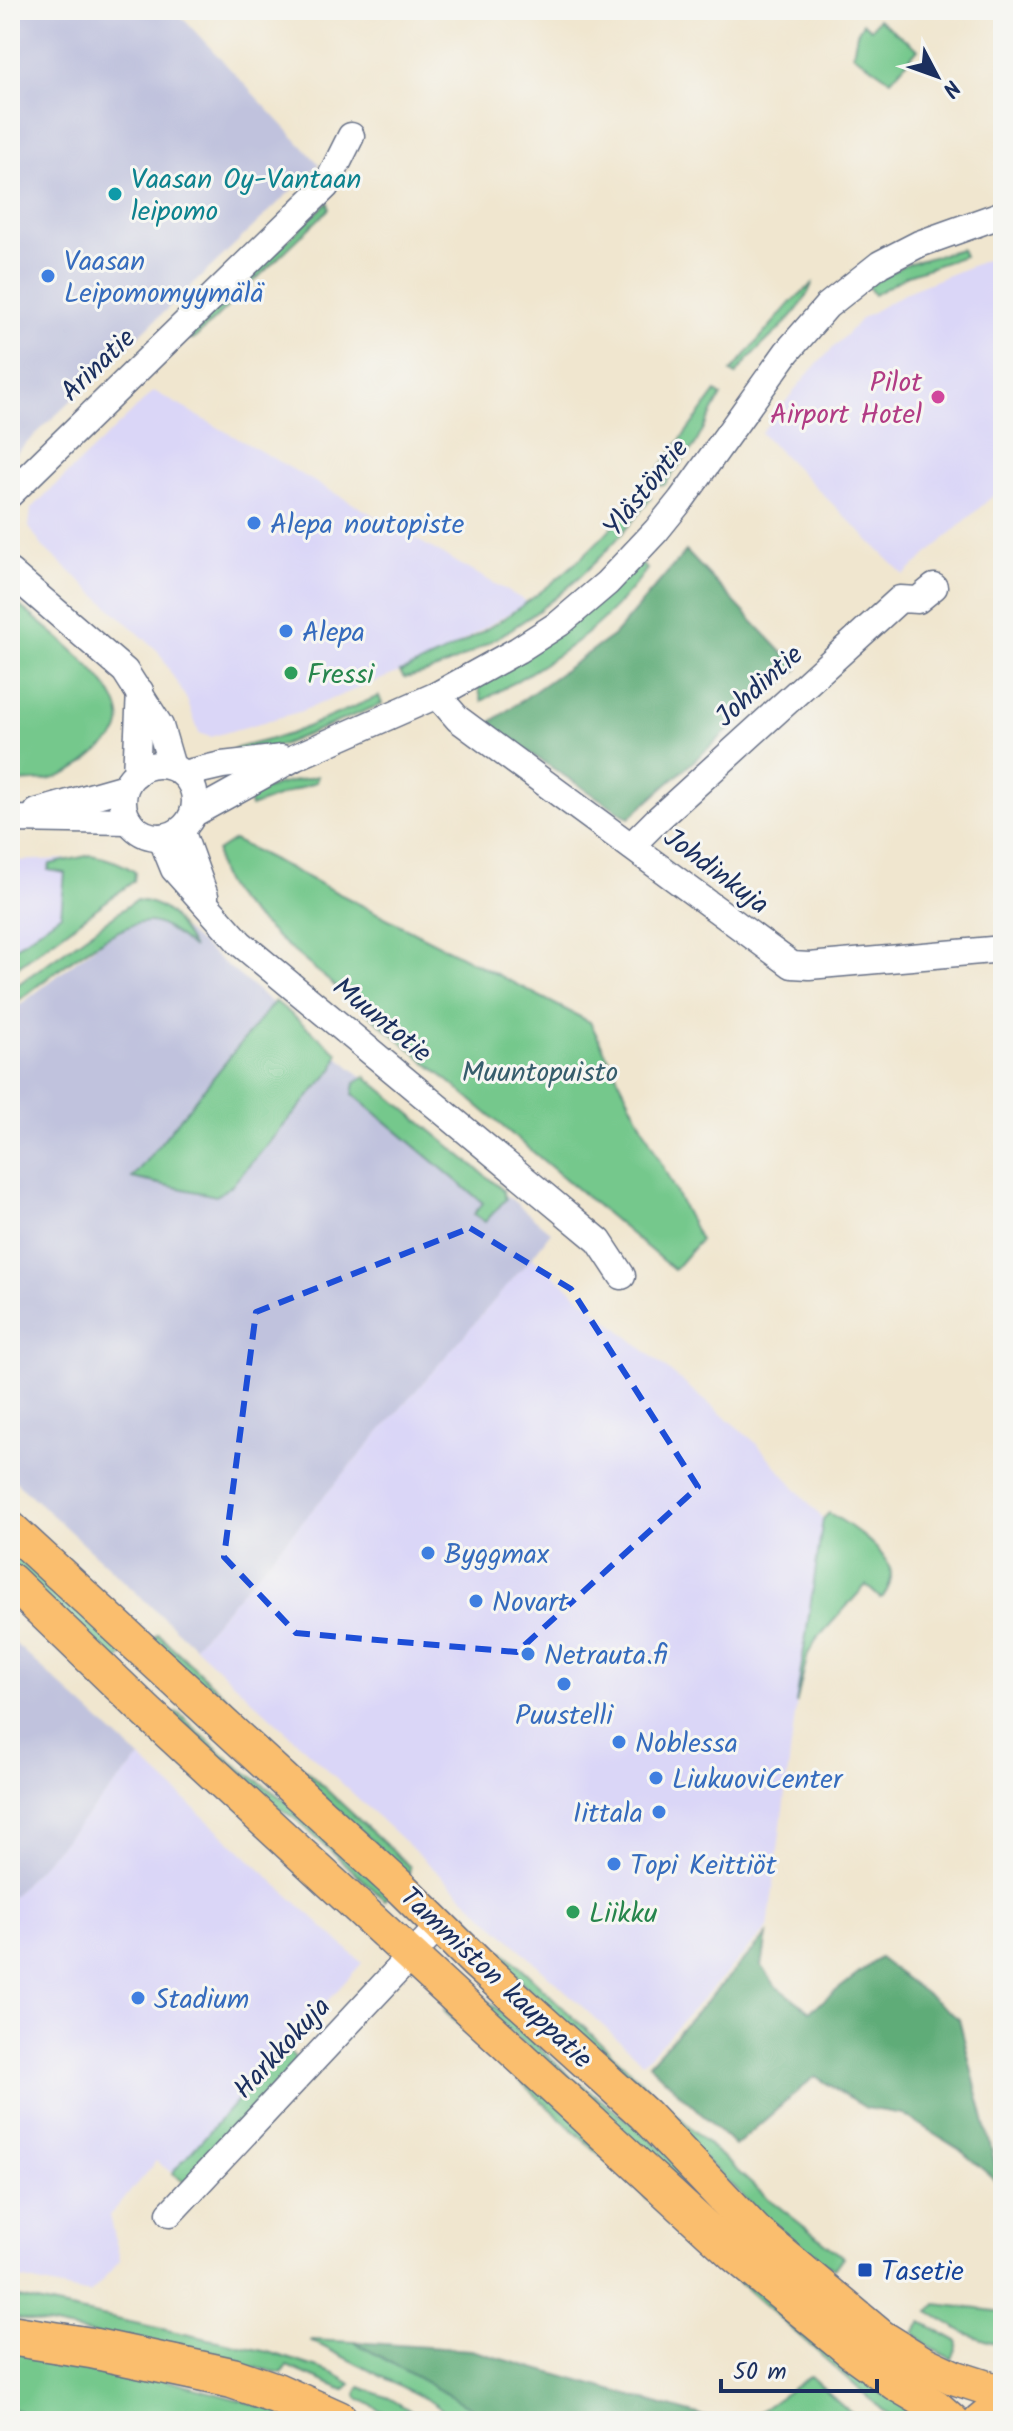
<svg xmlns="http://www.w3.org/2000/svg" width="1013" height="2431" font-family="Kalam,sans-serif">
  <style>
    .built { fill: #dad6f7 }
    .industrial { fill: #c0c2dd }
    .green { fill: #74c88c; stroke: #487c75; stroke-width: 2 }
    .forest { fill: #5fac78; stroke: #3d6e6b; stroke-width: 2 }
    .lines { fill: none; stroke-linecap: round; stroke-linejoin: round }
    .minor-casing { stroke: #666f86; stroke-width: 29 }
    .major-casing { stroke: #666f86; stroke-width: 37 }
    .highway-casing { stroke: #666f86; stroke-width: 43 }
    .minor { stroke: #fff; stroke-width: 26 }
    .major { stroke: #fabe6e; stroke-width: 34 }
    .highway { stroke: #fabe6e; stroke-width: 40 }
    .marked { fill: none; stroke: #1d4ed8; stroke-width: 6; stroke-dasharray: 16 10; stroke-linejoin: round }
    .culture-dot { fill: #0f9aa8; stroke: #f6f6f2; stroke-width: 3 }
    .shop-dot { fill: #3f7fe0; stroke: #f6f6f2; stroke-width: 3 }
    .hotel-dot { fill: #d1479c; stroke: #f6f6f2; stroke-width: 3 }
    .leisure-dot { fill: #2e9e5b; stroke: #f6f6f2; stroke-width: 3 }
    .transit-dot { fill: #1a4fb4; stroke: #f6f6f2; stroke-width: 3 }
    .labels { text-anchor: middle; stroke-width: 6; stroke-linejoin: round; paint-order: stroke }
    .culture-label { font-size: 28px; fill: #0d838f; stroke: #f6f6f2; text-anchor: start }
    .shop-label { font-size: 28px; fill: #366cbe; stroke: #f6f6f2; text-anchor: start }
    .street-label { font-size: 28px; fill: #1b2f5e; stroke: #f6f6f2 }
    .hotel-label { font-size: 28px; fill: #b23c85; stroke: #f6f6f2; text-anchor: end }
    .leisure-label { font-size: 28px; fill: #27864d; stroke: #f6f6f2; text-anchor: start }
    .park-label { font-size: 28px; fill: #365d6c; stroke: #f6f6f2 }
    .transit-label { font-size: 28px; fill: #164399; stroke: #f6f6f2; text-anchor: start }
  </style>
  <rect width="100%" height="100%" fill="#f6f6f2"/>
  <filter id="ink" filterUnits="userSpaceOnUse"><feTurbulence type="fractalNoise" baseFrequency=".0125" numOctaves="2"/><feDisplacementMap in="SourceGraphic" scale="16" xChannelSelector="R" yChannelSelector="G"/><feConvolveMatrix kernelMatrix="1 2 1 2 8 2 1 2 1" color-interpolation-filters="sRGB"/></filter>
  <filter id="wash" filterUnits="userSpaceOnUse"><feTurbulence type="fractalNoise" baseFrequency=".006" numOctaves="4" result="noise"/><feDisplacementMap in="SourceGraphic" scale="32" xChannelSelector="R" yChannelSelector="G"/><feGaussianBlur stdDeviation="1.8" result="paint"/><feColorMatrix in="noise" values="0 0 0 0 0 0 0 0 0 0 0 0 0 0 0 0 0 1.4 0 .05"/><feComposite in="paint" operator="in"/></filter>
  <g filter="url(#wash)">
    <rect width="100%" height="100%" fill="#f0e6cf"/>
    <g class="built">
      <polygon points="1003,253 1003,487 904,575 761,433 806,376 862,318 909,291"/>
      <polygon points="154,391 527,602 435,658 299,712 210,737 199,733 187,700 158,651 43,547 29,527 31,509"/>
      <polygon points="97,858 61,914 10,951 10,861"/>
      <polygon points="532,1257 755,1442 823,1519 800,1676 768,1928 643,2063 194,1646"/>
      <polygon points="140,1758 362,1963 172,2173 156,2161 110,2215 120,2260 90,2294 10,2277 10,1899"/>
    </g>
    <g class="industrial">
      <polygon points="10,10 175,10 319,164 10,459"/>
      <polygon points="169,918 551,1232 532,1257 194,1646 10,1476 10,1013 126,922"/>
      <polygon points="10,1639 140,1758 10,1899"/>
    </g>
    <g class="green">
      <polygon points="878,19 918,49 891,80 853,54 857,33 863,23 871,29"/>
      <polygon points="328,202 329,209 194,339 188,339 186,337"/>
      <polygon points="961,249 964,256 908,275 874,295 868,286 904,265"/>
      <path d="M812,284C798,322 758,342 736,375L731,372L791,302Z"/>
      <polygon points="716,392 721,396 695,445 664,485 647,485"/>
      <path d="M640,494L651,498C604,560 555,605 488,643C461,659 435,673 404,678L400,672C492,636 579,572 640,494Z"/>
      <path d="M641,564L647,569C600,634 549,662 482,701L478,687Z"/>
      <path d="M10,598C37,621 134,689 119,729C116,739 102,748 94,755C65,780 47,783 10,781Z"/>
      <polygon points="379,696 382,704 281,745 236,755 234,749 290,734"/>
      <polygon points="318,776 316,782 251,807 248,795 277,785"/>
      <path d="M234,840L590,1022L700,1240L674,1270L280,940C254,915 215,890 217,851Z"/>
      <path d="M91,855C107,858 121,862 135,872L134,881L10,972V951L61,914L65,873L48,870L50,864Z"/>
      <path d="M136,900C170,903 177,922 193,948C181,939 165,923 150,922C116,920 38,986 10,1007V990Z"/>
      <polygon points="275,1001 338,1053 334,1068 231,1186 216,1196 132,1178"/>
      <polygon points="365,1076 503,1190 506,1199 485,1222 474,1214 483,1203 353,1094 355,1083"/>
      <path d="M829,1513C847,1523 889,1551 891,1574C892,1582 887,1591 883,1597L880,1598L866,1585L816,1640L808,1654L796,1704L823,1519Z"/>
      <polygon points="10,1544 128,1650 115,1663 10,1564"/>
      <polygon points="158,1634 410,1867 409,1875 151,1640"/>
      <polygon points="178,1713 229,1760 305,1815 390,1895 385,1900 298,1821 240,1779 173,1714"/>
      <polygon points="498,1951 504,1952 726,2161 765,2196 843,2257 834,2269 788,2240 504,1965 494,1952"/>
      <polygon points="468,1982 572,2078 639,2129 942,2387 939,2395 834,2325 462,1988"/>
      <polygon points="444,2008 923,2414 916,2421 895,2421 713,2259 445,2012"/>
      <polygon points="285,2048 294,2056 297,2063 185,2183 172,2173"/>
      <polygon points="10,2296 268,2352 333,2373 351,2384 344,2390 287,2366 281,2373 10,2317"/>
      <polygon points="936,2304 1003,2312 1003,2346 965,2333 929,2312"/>
      <polygon points="922,2322 957,2341 958,2344 952,2359 930,2348 914,2333"/>
      <polygon points="310,2340 354,2342 495,2421 459,2421 428,2400"/>
      <polygon points="10,2343 61,2352 317,2421 47,2421 10,2408"/>
      <polygon points="810,2376 860,2421 746,2421"/>
      <polygon points="360,2387 389,2398 428,2421 400,2421 357,2397 356,2394"/>
    </g>
    <g class="forest">
      <polygon points="686,551 798,669 629,818 487,725 614,635"/>
      <polygon points="767,1935 762,1966 775,1985 810,2011 879,1958 959,2019 1000,2184 960,2150 903,2114 866,2108 815,2076 735,2146 649,2064"/>
      <polygon points="354,2342 471,2350 719,2421 495,2421"/>
    </g>
  </g>
  <g filter="url(#ink)">
    <g class="lines">
      <defs>
        <g id="minor">
          <polyline points="10,494 326,186 351,136"/>
          <polyline points="10,572 125,671 160,726 172,767"/>
          <polyline points="437,695 458,719 792,965 809,966 1003,949"/>
          <circle cx="159" cy="801" r="36"/>
          <polyline points="136,774 140,691"/>
          <polyline points="183,774 222,765 282,758"/>
          <polyline points="37,812 125,787"/>
          <polyline points="193,814 296,757 437,695 518,650 560,623 607,583 656,531 681,500 787,352 827,306 880,264 919,244 1003,214"/>
          <polyline points="10,819 129,821"/>
          <polyline points="181,830 205,896"/>
          <polyline points="161,837 174,869 240,943 599,1241 622,1276"/>
          <polyline points="631,846 657,820 900,599 918,600 934,587"/>
          <polyline points="170,2213 440,1925"/>
        </g>
        <g id="major">
          <polyline points="10,1528 401,1888 477,1963 644,2114 756,2232 881,2337 921,2362 953,2377 1003,2393"/>
          <polyline points="10,1580 148,1713 735,2255 851,2351 895,2383 936,2407 952,2421"/>
          <polyline points="980,2421 1003,2402"/>
        </g>
        <polyline id="highway" points="10,2335 91,2348 232,2378 276,2393 338,2421"/>
      </defs>
      <use href="#minor" class="minor-casing"/>
      <use href="#major" class="major-casing"/>
      <use href="#highway" class="highway-casing"/>
      <use href="#minor" class="minor"/>
      <use href="#major" class="major"/>
      <use href="#highway" class="highway"/>
    </g>
  </g>
  <path class="marked" d="M470,1228L571,1289L698,1487L517,1652L296,1633L224,1557L256,1312Z"/>
  <circle class="culture-dot" cx="115" cy="194" r="8"/>
  <g class="shop-dot">
    <circle cx="48" cy="276" r="8"/>
    <circle cx="254" cy="523" r="8"/>
    <circle cx="286" cy="631" r="8"/>
    <circle cx="428" cy="1553" r="8"/>
    <circle cx="476" cy="1601" r="8"/>
    <circle cx="528" cy="1654" r="8"/>
    <circle cx="564" cy="1684" r="8"/>
    <circle cx="619" cy="1742" r="8"/>
    <circle cx="656" cy="1778" r="8"/>
    <circle cx="659" cy="1812" r="8"/>
    <circle cx="614" cy="1864" r="8"/>
    <circle cx="138" cy="1998" r="8"/>
  </g>
  <circle class="hotel-dot" cx="938" cy="397" r="8"/>
  <g class="leisure-dot">
    <circle cx="291" cy="673" r="8"/>
    <circle cx="573" cy="1912" r="8"/>
  </g>
  <rect class="transit-dot" x="857" y="2262" width="16" height="16" rx="4"/>
  <g class="labels">
    <g class="culture-label">
      <text x="131" y="188">Vaasan Oy-Vantaan<tspan x="131" dy="32">leipomo</tspan></text>
    </g>
    <g class="shop-label">
      <text x="64" y="270">Vaasan<tspan x="64" dy="32">Leipomomyymälä</tspan></text>
      <text x="270" y="533">Alepa noutopiste</text>
      <text x="302" y="641">Alepa</text>
      <text x="444" y="1563">Byggmax</text>
      <text x="492" y="1611">Novart</text>
      <text x="544" y="1664">Netrauta.fi</text>
      <text x="564" y="1724" text-anchor="middle">Puustelli</text>
      <text x="635" y="1752">Noblessa</text>
      <text x="672" y="1788">LiukuoviCenter</text>
      <text x="643" y="1822" text-anchor="end">Iittala</text>
      <text x="630" y="1874">Topi Keittiöt</text>
      <text x="154" y="2008">Stadium</text>
    </g>
    <g class="street-label">
      <text transform="translate(97 364) rotate(-44)" y="10">Arinatie</text>
      <text transform="translate(645 487) rotate(-51)" y="10">Ylästöntie</text>
      <text transform="translate(758 685) rotate(-42)" y="10">Johdintie</text>
      <text transform="translate(717 870) rotate(37)" y="10">Johdinkuja</text>
      <text transform="translate(383 1019) rotate(39)" y="10">Muuntotie</text>
      <text transform="translate(497 1977) rotate(43)" y="10">Tammiston kauppatie</text>
      <text transform="translate(281 2047) rotate(-47)" y="10">Harkkokuja</text>
    </g>
    <g class="hotel-label">
      <text x="922" y="391">Pilot<tspan x="922" dy="32">Airport Hotel</tspan></text>
    </g>
    <g class="leisure-label">
      <text x="307" y="683">Fressi</text>
      <text x="589" y="1922">Liikku</text>
    </g>
    <g class="park-label">
      <text x="540" y="1081">Muuntopuisto</text>
    </g>
    <g class="transit-label">
      <text x="881" y="2280">Tasetie</text>
    </g>
  </g>
  <rect width="1013" height="2431" fill="none" stroke="#f6f6f2" stroke-width="40"/>
  <g transform="translate(937 76) rotate(131)" stroke="#f6f6f2" stroke-width="6" paint-order="stroke">
  <path d="M0-6L14 30L0 20L-14 30Z" fill="#1b2f5e"/>
  <text y="-12" font-size="22" font-weight="bold" text-anchor="middle" fill="#1b2f5e">N</text>
  </g>
  <path d="M721 2379v12h156v-12" fill="none" stroke="#1b2f5e" stroke-width="4"/>
  <text x="733" y="2379" font-size="24" fill="#1b2f5e" stroke="#f6f6f2" stroke-width="6" paint-order="stroke">50 m</text>
</svg>
